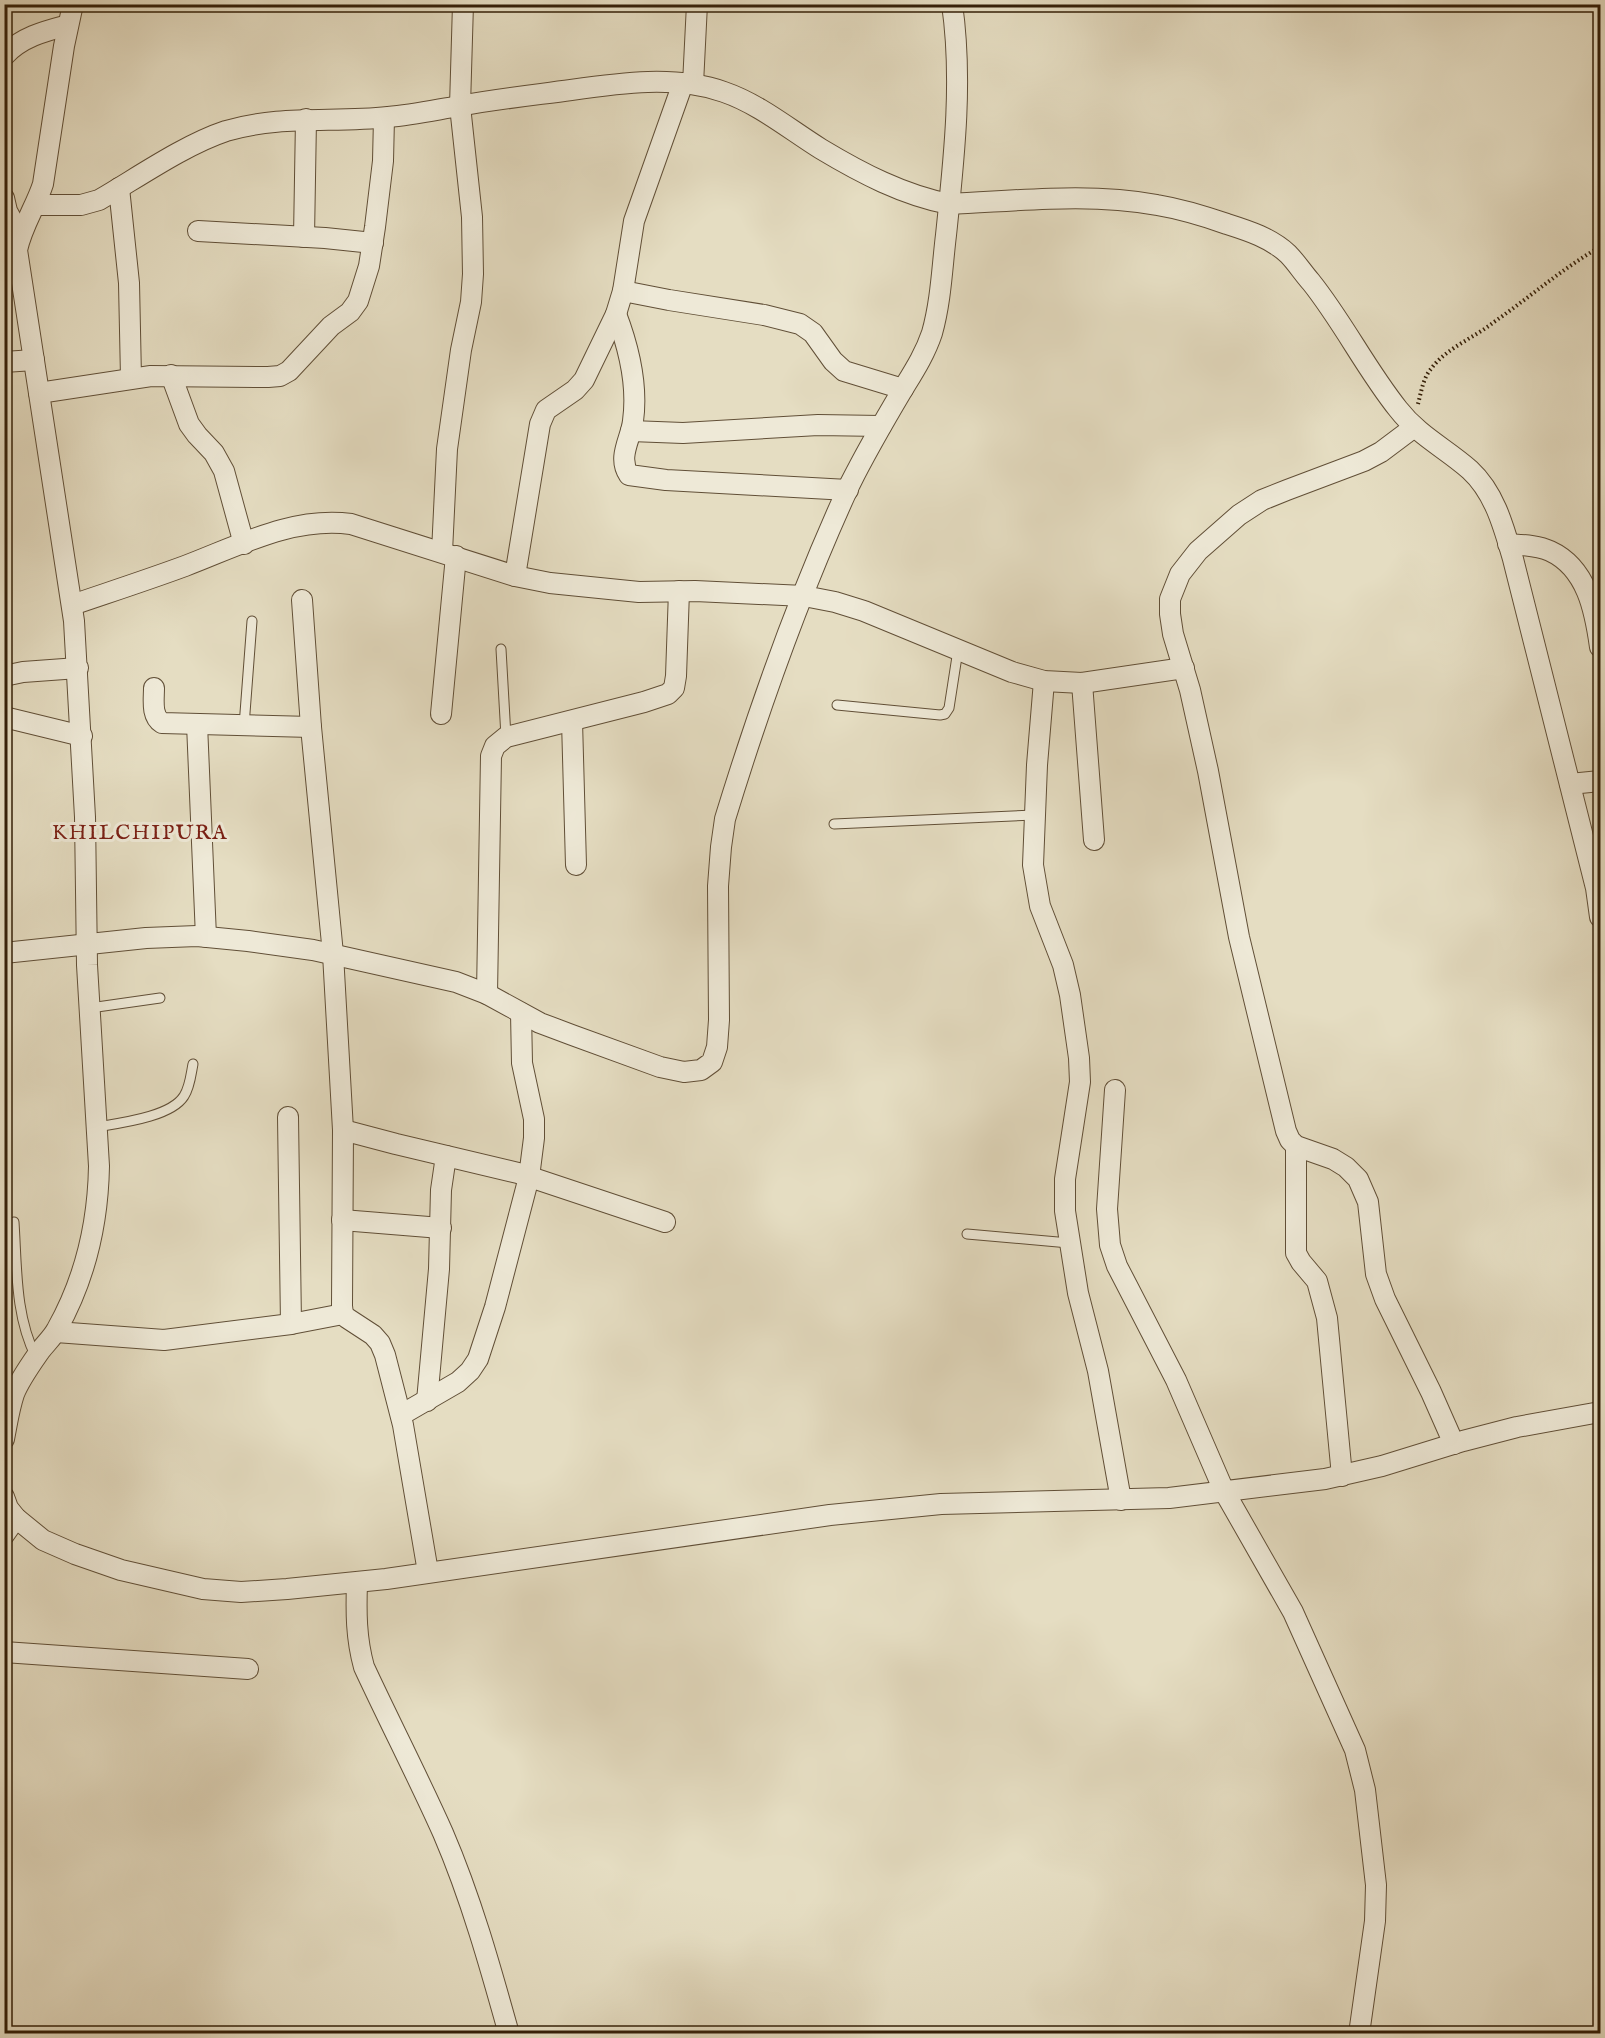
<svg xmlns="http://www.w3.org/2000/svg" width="1605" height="2038" font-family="'IM FELL English',serif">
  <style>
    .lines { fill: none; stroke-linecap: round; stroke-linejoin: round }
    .service-casing { stroke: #614f37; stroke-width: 11 }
    .minor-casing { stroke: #614f37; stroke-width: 22 }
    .path { stroke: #352009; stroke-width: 4; stroke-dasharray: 1.5 3; stroke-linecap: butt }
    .service { stroke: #eee9d7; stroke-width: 9 }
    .minor { stroke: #eee9d7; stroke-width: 20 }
    .labels { text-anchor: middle; stroke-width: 6; stroke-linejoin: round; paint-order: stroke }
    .quarter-label { font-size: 21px; letter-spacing: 1.5px; fill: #7a1f14; stroke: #eee9d7 }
  </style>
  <rect width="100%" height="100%" fill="#e5ddc2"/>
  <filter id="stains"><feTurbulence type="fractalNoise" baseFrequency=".00333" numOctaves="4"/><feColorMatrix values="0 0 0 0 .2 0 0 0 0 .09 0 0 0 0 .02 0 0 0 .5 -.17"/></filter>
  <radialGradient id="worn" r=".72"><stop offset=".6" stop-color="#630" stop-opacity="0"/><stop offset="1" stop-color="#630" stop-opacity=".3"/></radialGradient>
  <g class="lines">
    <defs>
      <g id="service">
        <polyline points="501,649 506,737"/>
        <polyline points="837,705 940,715 945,714 949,708 958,650"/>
        <polyline points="244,726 252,621"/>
        <polyline points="834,824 1035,815"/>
        <polyline points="90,1008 160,998"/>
        <path d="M97,1127C120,1123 171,1117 184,1096C190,1087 191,1074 193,1064"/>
        <path d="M14,1222C17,1267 15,1316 36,1357"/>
        <polyline points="967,1234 1069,1243"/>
      </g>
      <g id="minor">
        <path d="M4,56C21,37 45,31 68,25"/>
        <polyline points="693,84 697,4"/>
        <polyline points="119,188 129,283 131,378"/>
        <polyline points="4,198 7,211 20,235"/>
        <path d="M36,205H81L99,200C137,178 184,145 226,131C279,115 334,123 388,117C412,115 435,110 459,106C496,99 534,95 571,90C620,83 676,75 724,92C759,104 789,129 821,149C861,173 903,195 949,204C1018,201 1089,192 1157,205C1181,209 1204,216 1227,224C1249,231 1271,238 1288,254C1296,262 1303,273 1311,282C1343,322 1366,369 1398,409C1419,436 1445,448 1470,470C1495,493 1504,528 1513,559L1596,888L1600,917"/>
        <polyline points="198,231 325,238 373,243"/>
        <polyline points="304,237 306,119"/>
        <polyline points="623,291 669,300 764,315 800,324 813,333 833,361 844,371 903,389"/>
        <path d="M616,314C629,348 638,385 633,421C631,439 617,457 629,475L666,480L848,490"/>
        <polyline points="4,362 34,360"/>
        <polyline points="171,375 189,424 197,435 214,453 224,471 244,544"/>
        <polyline points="39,393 151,376 268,377 280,376 289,371 331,326 350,312 358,301 369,266 375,227 383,161 384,118"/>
        <polyline points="1413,428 1381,452 1364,461 1287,490 1262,500 1239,515 1198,551 1180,574 1170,599 1170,614 1173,634 1190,690 1208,771 1239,937 1286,1131 1290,1140 1296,1146 1333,1159 1346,1167 1358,1179 1368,1202 1376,1274 1385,1299 1431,1392 1454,1444"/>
        <polyline points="631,431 683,433 818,425 881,426"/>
        <path d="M1508,544C1522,545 1537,545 1550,551C1587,568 1595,611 1600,647"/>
        <polyline points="442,552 447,449 461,350 471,302 473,274 472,217 460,106 463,4"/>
        <polyline points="515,576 540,424 546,410 575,390 584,380 616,314 623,291 634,221 683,83"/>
        <polyline points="302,600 311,727 333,954 343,1130 342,1306 343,1314 347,1318 373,1335 380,1343 385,1355 403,1425 428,1572"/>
        <path d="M72,605C110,592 147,580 185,566C238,546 293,516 351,524L515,576L550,583L639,592L695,591L804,596L835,602L864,611L1012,672L1044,681L1082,683L1184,668"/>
        <polyline points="4,676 23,672 78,668"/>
        <polyline points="1044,681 1037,765 1033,865 1040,906 1063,965 1070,995 1079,1058 1080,1082 1065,1179 1065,1211 1078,1293 1098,1371 1121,1500"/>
        <polyline points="1082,683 1094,840"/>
        <path d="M154,688C154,700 151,716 162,723L311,727"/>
        <polyline points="441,714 456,556"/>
        <polyline points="4,717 82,736"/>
        <polyline points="572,721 576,865"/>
        <polyline points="197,724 206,937"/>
        <polyline points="1570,784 1600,781"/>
        <path d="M4,953L146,938L197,936L248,941L313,950L456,982L487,994L540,1023L572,1035L660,1067L684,1072L701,1070L712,1062L717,1047L719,1020L718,886L721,847L725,819C759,708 801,590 850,484C866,452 884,421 903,389C914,371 925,354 932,333C941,301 942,268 946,235C954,159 963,80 952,4"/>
        <polyline points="487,994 491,756 495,746 506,737 644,702 668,694 674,688 676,676 679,591"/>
        <polyline points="1115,1090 1107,1209 1110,1245 1117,1266 1176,1380 1224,1491 1293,1612 1355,1750 1365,1790 1376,1885 1375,1921 1359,2034"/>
        <polyline points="288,1117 291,1324"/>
        <polyline points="343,1130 396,1144 518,1173 665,1222"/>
        <polyline points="1296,1146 1296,1253 1301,1262 1317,1281 1327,1318 1342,1476"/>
        <polyline points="342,1220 441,1228"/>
        <polyline points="56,1332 164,1340 291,1324 343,1314"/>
        <polyline points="427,1401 439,1269 441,1190 446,1156"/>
        <polyline points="401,1415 458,1382 470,1371 478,1359 495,1307 529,1177 534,1138 534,1119 522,1063 521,1013"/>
        <path d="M4,1439C7,1424 9,1409 14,1394C20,1379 31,1364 40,1351C46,1343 53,1337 57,1329C85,1279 98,1223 99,1166L87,965L85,817L74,621L17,250C22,226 36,206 43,184L64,46L73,4"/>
        <polyline points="4,1497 8,1508 16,1518 43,1540 75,1554 121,1570 203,1589 241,1592 287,1589 386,1579 830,1515 941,1504 1169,1498 1325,1479 1382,1466 1463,1441 1517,1427 1600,1412"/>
        <polyline points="4,1535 16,1518"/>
        <path d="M357,1583C356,1612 356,1638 364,1667C390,1723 418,1777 443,1833C471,1898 490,1966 509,2034"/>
        <polyline points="4,1652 248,1669"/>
      </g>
    </defs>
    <use href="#service" class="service-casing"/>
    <use href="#minor" class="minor-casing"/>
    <path class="path" d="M1418,404C1421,393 1423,378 1431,369C1446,348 1474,338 1494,322C1530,297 1563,268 1600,247"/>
    <use href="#service" class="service"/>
    <use href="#minor" class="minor"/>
  </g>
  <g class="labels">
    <g class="quarter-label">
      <text x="140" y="839">KHILCHIPURA</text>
    </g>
  </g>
  <rect width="1605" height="2038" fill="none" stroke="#e5ddc2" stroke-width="24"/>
  <rect x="6" y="6" width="1593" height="2026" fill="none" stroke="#352009" stroke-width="3"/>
  <rect x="12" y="12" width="1581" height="2014" fill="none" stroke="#352009" stroke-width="1.5"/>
  <rect width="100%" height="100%" filter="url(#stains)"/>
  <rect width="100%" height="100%" fill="url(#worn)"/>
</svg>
